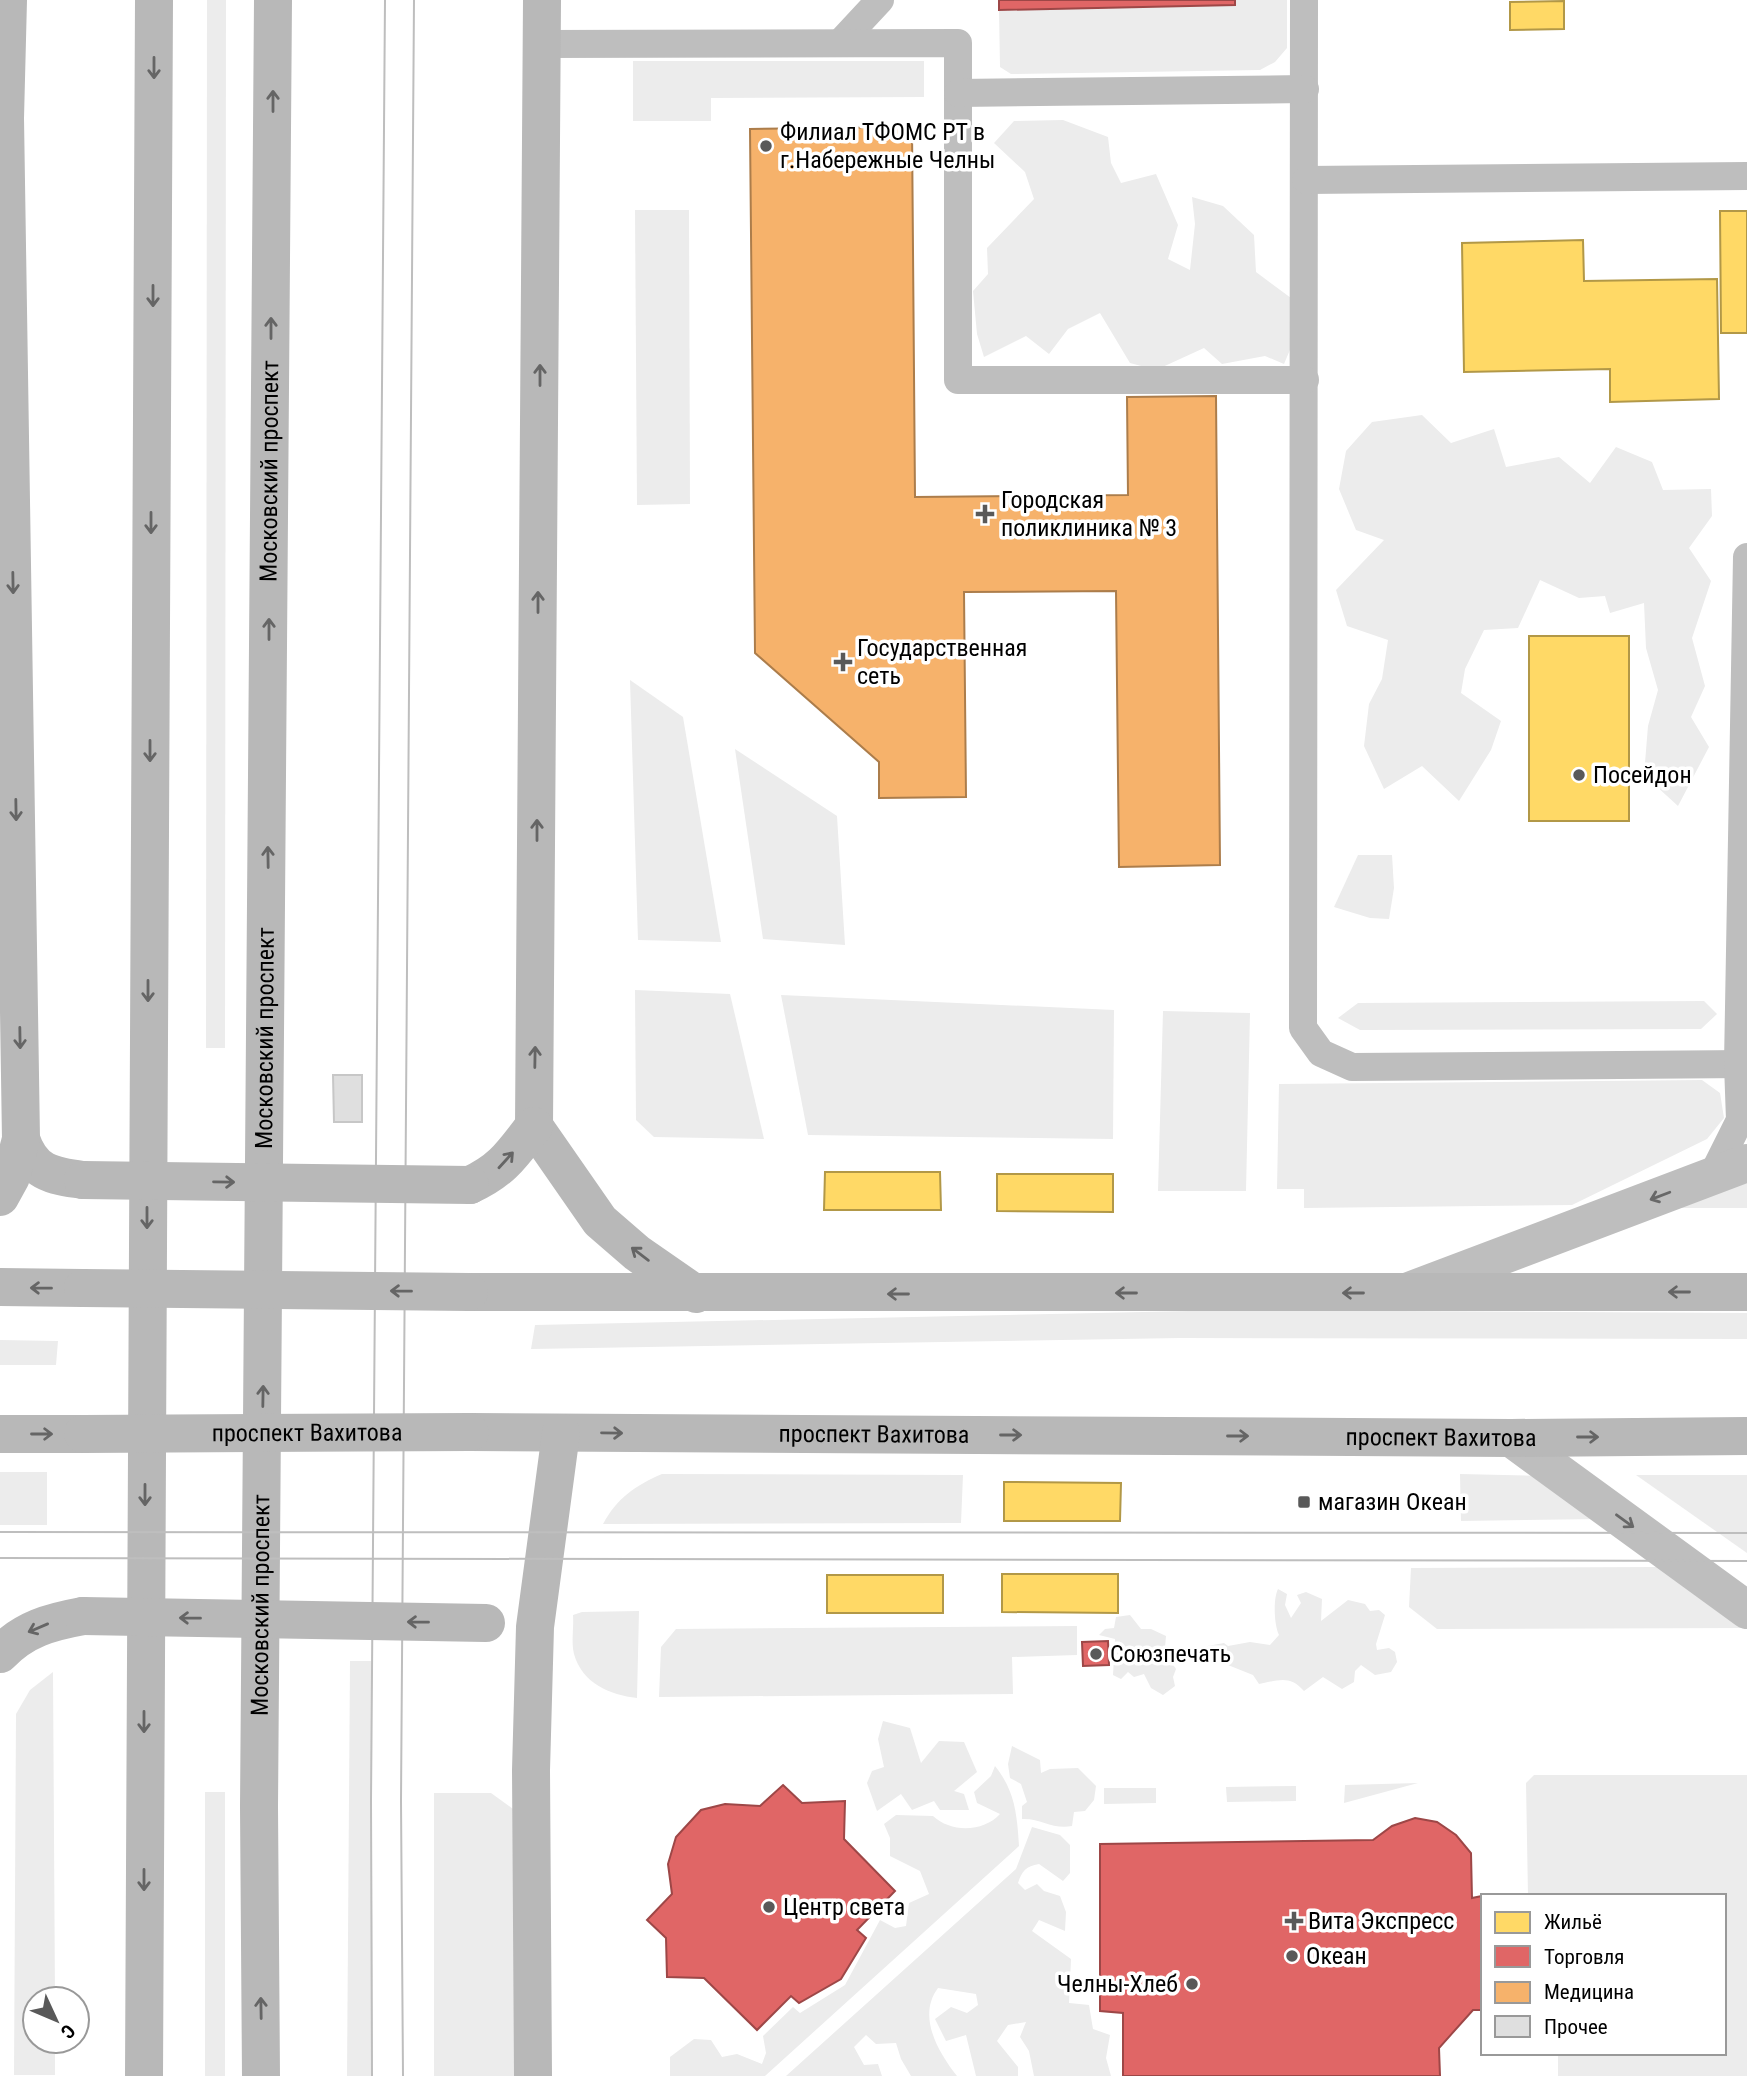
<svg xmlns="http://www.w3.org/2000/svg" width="1747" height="2076" font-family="'Roboto Condensed',sans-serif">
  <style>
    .green { fill: #ececec }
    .homes { fill: #ffd966; stroke: #b29847; stroke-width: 2 }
    .shops { fill: #e06666; stroke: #9d4747; stroke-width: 2 }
    .health { fill: #f6b26b; stroke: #ac7d4b; stroke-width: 2 }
    .building { fill: #dfdfdf; stroke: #c7c7c7; stroke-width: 2 }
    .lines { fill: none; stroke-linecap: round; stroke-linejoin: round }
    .service { stroke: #bebebe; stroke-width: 28 }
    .minor { stroke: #bebebe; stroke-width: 38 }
    .secondary { stroke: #b8b8b8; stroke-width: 38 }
    .tram { stroke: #bebebe; stroke-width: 2 }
    .secondary-bridge { stroke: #b8b8b8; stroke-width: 38 }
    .oneway { stroke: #656565 }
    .oneway2 { stroke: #686868 }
    .poi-dot { fill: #595959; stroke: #fff; stroke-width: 2.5 }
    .labels { text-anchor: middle; stroke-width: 7; stroke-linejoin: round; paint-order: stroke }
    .poi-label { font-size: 24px; fill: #000; stroke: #fff; text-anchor: start }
    .street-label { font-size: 24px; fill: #000; stroke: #fff }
  </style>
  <rect width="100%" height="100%" fill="#fff"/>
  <g class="green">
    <polygon points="207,0 226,0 225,1048 206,1048"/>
    <polygon points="1235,0 1287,0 1287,48 1275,62 1260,70 1011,74 1000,67 999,10 1234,5"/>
    <polygon points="633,61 924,61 924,97 711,98 711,121 633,121"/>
    <polygon points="1063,120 1108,137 1111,163 1121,183 1156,174 1178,225 1168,259 1190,270 1195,224 1192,197 1223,206 1254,235 1256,272 1291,298 1292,345 1284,364 1265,356 1222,364 1204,348 1156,370 1130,363 1100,313 1068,329 1049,354 1026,336 984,357 977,334 973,291 988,274 987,248 1034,199 1025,172 994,143 1014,121"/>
    <polygon points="635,210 689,210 690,504 637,505"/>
    <polygon points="1422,415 1451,443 1494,429 1506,467 1559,457 1590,483 1616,447 1652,462 1663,490 1711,489 1712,516 1689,548 1711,581 1692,638 1705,686 1691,717 1709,747 1678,806 1644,775 1648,726 1658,690 1646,648 1644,603 1610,613 1605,596 1579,598 1540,580 1518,628 1484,630 1465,669 1461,693 1501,721 1491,750 1459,801 1422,766 1384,789 1364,746 1369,704 1382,679 1388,640 1347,626 1336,590 1384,540 1356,530 1339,489 1346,451 1372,422"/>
    <polygon points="630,680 683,717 721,942 638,940"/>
    <polygon points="735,749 837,816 845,945 763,939"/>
    <polygon points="1358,855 1392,855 1394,888 1389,919 1370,918 1334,907"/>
    <polygon points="635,990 730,994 764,1139 654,1137 636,1120"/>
    <polygon points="781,995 1114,1010 1113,1139 808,1135"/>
    <polygon points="1704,1001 1717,1014 1701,1029 1360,1030 1338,1018 1358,1003"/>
    <polygon points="1163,1011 1250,1013 1246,1191 1158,1191"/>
    <polygon points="1702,1080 1720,1093 1724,1118 1707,1139 1572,1205 1304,1208 1304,1189 1277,1189 1279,1084"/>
    <polygon points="1747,1179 1747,1208 1673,1208"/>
    <polygon points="1236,1310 1747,1313 1747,1339 1180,1338 531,1349 535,1325"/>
    <polygon points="0,1340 58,1341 56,1365 0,1365"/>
    <rect x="0" y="1472" width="47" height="53"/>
    <path d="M662,1474L963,1475L961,1523L603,1524C616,1499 636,1485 662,1474Z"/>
    <polygon points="1460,1474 1546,1476 1600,1519 1461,1521"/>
    <polygon points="1636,1475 1747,1475 1747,1553"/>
    <polygon points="1659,1567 1747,1628 1437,1629 1409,1607 1411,1568"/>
    <path d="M1278,1589L1287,1594L1285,1605L1291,1618L1301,1603L1297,1595L1306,1592L1322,1599L1321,1621L1348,1600L1365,1604L1370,1611L1379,1610L1385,1615L1376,1644L1377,1650L1389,1648L1395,1652L1397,1662L1391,1672L1375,1675L1361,1665L1355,1671L1354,1682L1342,1689L1323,1677L1304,1691C1290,1675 1279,1680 1259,1684L1253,1675L1223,1663L1212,1653H1206L1202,1647L1224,1643L1228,1646L1250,1642L1270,1645L1279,1635C1274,1625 1273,1599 1278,1589Z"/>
    <path d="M639,1611L637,1698C610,1695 582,1683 574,1654C571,1642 574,1627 573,1615L582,1612Z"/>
    <polygon points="1130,1615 1141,1629 1151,1629 1166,1636 1165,1647 1173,1652 1167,1656 1176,1669 1173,1677 1175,1686 1163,1695 1151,1688 1144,1674 1134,1677 1128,1672 1121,1679 1113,1675 1115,1639 1099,1635 1105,1629 1114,1628 1116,1617"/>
    <polygon points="1077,1626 1077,1655 1012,1657 1013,1694 659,1697 661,1647 676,1629"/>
    <polygon points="350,1661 371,1661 373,2076 347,2076"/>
    <polygon points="53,1672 55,1999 35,1999 35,2041 55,2041 55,2075 14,2075 16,1714 30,1690"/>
    <polygon points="883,1721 910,1728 921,1763 939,1741 964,1742 977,1772 954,1791 964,1794 969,1810 940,1810 934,1801 912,1810 901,1794 877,1811 867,1783 872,1771 884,1767 878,1739"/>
    <path d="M1012,1746L1040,1760L1041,1773L1050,1769L1078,1768L1096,1786L1094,1800L1085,1811L1074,1812L1072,1826C1053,1830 1041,1818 1022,1819V1806L1027,1802L1021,1784L1010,1778L1008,1764Z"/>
    <path d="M995,1766C1015,1791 1017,1814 1019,1846L765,2076H670V2057L694,2039L711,2040L722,2057L737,2054L762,2064L766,2053L763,2036L793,2007L800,2013L845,1985L880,1920L895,1928L906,1926L909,1903L929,1894L920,1871L890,1856V1838L884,1824L896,1815L933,1816C951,1833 984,1832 1000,1814L977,1803L974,1792L991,1776Z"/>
    <polygon points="1534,1775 1747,1775 1747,2076 1558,2076 1558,2053 1724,2053 1724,1896 1528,1896 1526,1783"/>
    <polygon points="1418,1783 1344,1803 1345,1785"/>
    <polygon points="1296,1786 1296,1801 1227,1802 1226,1787"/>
    <polygon points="1104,1788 1156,1788 1156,1803 1104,1804"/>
    <rect x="205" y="1792" width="20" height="284"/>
    <polygon points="434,1793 491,1793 516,1811 517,2076 434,2076"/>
    <path d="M1032,1827L1060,1835L1070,1845V1873L1063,1881L1039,1864C1026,1866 1022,1871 1018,1883L1025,1890L1037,1884L1044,1891L1060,1896L1066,1912L1065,1931L1039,1920L1032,1931L1071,1959L1069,2003L1089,2005L1093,2029L1110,2035L1106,2058L1111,2076H1034L1029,2051L1020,2037L1026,2022L1008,2025L997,2041L1018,2067V2076H976L966,2035L946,2041L935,2019L951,2007L967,2013L978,2005L976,1994L938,1988C917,2016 938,2052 957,2076H911L901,2059L896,2043L876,2044L866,2035L854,2047L864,2065L878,2064L882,2076H786L1016,1869Z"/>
  </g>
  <g class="homes">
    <polygon points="1564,1 1564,29 1510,30 1510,2"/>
    <polygon points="1720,211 1747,211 1747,333 1721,333"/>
    <polygon points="1583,240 1584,281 1717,279 1719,399 1610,402 1610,369 1464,372 1462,243"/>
    <rect x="1529" y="636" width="100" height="185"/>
    <polygon points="825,1172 940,1172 941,1210 824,1210"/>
    <polygon points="997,1174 1113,1174 1113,1212 997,1211"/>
    <polygon points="1004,1482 1121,1483 1120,1521 1004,1521"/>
    <polygon points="1002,1574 1118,1574 1118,1613 1002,1612"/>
    <rect x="827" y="1575" width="116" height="38"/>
  </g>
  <g class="shops">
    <polygon points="999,0 1235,0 1235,5 999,10"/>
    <polygon points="1108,1641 1109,1665 1083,1666 1082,1642"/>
    <polygon points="783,1785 802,1803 845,1801 844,1839 895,1891 857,1930 866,1938 841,1979 799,2003 791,1996 757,2030 704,1978 667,1977 666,1938 647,1920 672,1894 668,1864 676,1837 701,1810 725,1804 760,1806"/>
    <polygon points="1415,1818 1437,1822 1456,1835 1471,1853 1472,1898 1482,1896 1483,1902 1483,2010 1473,2010 1439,2048 1440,2076 1123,2076 1123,2013 1100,2011 1100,1844 1373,1840 1392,1826"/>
  </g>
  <polygon class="health" points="912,127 915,497 1128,495 1127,397 1216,396 1220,865 1119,867 1116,591 964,592 966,797 879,798 879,762 755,653 750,129"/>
  <polygon class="building" points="333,1075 362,1075 362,1122 334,1122"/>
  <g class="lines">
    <g class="service">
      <polyline points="1304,0 1303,1028 1321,1053 1352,1067 1747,1064"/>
      <polyline points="840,43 880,0"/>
      <polyline points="542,44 958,43 958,380 1305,380"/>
      <polyline points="958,93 1305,89"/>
      <polyline points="1306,180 1747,176"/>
      <polyline points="1712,1176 1740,1120 1738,1064 1747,557"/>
    </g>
    <g class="minor">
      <polyline points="1409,1291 1747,1163"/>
      <polyline points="1511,1438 1747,1610"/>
    </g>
    <g class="secondary">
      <polyline points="542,0 534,1126 600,1221 637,1253 696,1294"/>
      <path d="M21,1139C32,1172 51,1176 83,1180"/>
      <path d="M470,1185C503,1170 513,1153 534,1126"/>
      <polyline points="0,1197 11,1177 21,1139 5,118 8,0"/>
      <polyline points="0,1287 83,1288"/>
      <polyline points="469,1292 1747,1292"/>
      <path id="s1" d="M470,1432L1511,1438L1747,1436"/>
      <polyline points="0,1434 83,1434"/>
      <path d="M0,1654C24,1629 50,1622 83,1616"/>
      <polyline points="144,2076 154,0"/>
      <path id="s2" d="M261,2076L259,1807L273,0"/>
      <polyline points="533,2076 531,1770 535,1627 561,1433"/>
    </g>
    <g class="tram">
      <polyline points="0,1532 1747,1533"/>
      <polyline points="0,1558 1747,1561"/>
      <polyline points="372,2076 371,1801 385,0"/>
      <polyline points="403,2076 401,1801 414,0"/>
    </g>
    <g class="secondary-bridge">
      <polyline points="83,1180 470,1185"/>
      <polyline points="83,1288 469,1292"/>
      <path id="s3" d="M83,1434L470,1432"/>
      <polyline points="83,1616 486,1623"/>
    </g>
  </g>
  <defs><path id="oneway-shaft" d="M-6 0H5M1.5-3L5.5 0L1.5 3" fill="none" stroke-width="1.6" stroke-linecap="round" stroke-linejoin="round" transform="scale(1.75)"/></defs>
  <g class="oneway">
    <use href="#oneway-shaft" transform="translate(154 68) rotate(90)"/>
    <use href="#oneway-shaft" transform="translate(273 101) rotate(-90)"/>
    <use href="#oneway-shaft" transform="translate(153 296) rotate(90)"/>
    <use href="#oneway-shaft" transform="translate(271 328) rotate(-90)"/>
    <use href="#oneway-shaft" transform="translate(540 375) rotate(-90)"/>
    <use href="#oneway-shaft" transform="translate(151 523) rotate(90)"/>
    <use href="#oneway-shaft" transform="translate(13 583) rotate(89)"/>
    <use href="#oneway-shaft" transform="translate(538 602) rotate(-90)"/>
    <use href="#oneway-shaft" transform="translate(269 629) rotate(-90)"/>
    <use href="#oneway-shaft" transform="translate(150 751) rotate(90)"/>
    <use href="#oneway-shaft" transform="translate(16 810) rotate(89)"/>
    <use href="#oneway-shaft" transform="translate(537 830) rotate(-90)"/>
    <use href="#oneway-shaft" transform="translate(268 857) rotate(-91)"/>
    <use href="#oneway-shaft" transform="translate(148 991) rotate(90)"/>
    <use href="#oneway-shaft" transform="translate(20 1038) rotate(89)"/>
    <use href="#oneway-shaft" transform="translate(535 1057) rotate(-89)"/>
    <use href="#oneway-shaft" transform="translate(506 1160) rotate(-48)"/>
    <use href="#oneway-shaft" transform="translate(224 1182) rotate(1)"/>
    <use href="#oneway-shaft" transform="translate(147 1218) rotate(90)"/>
    <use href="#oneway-shaft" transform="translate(640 1254) rotate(-143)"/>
    <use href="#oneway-shaft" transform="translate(41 1288) rotate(-179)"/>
    <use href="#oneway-shaft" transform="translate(401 1291) rotate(-179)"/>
    <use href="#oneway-shaft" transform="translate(1679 1292) rotate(180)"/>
    <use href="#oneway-shaft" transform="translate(1126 1293) rotate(180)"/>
    <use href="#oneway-shaft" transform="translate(1353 1293) rotate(180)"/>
    <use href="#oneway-shaft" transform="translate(898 1294) rotate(180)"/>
    <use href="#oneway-shaft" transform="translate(263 1396) rotate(-89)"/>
    <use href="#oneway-shaft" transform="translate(612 1433) rotate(1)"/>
    <use href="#oneway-shaft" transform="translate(42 1434)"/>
    <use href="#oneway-shaft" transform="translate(1011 1435)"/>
    <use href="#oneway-shaft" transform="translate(1238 1436)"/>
    <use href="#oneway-shaft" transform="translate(1588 1437)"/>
    <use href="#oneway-shaft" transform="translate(145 1495) rotate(90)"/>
    <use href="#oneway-shaft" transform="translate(190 1618) rotate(-179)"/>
    <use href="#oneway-shaft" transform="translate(418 1622) rotate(-179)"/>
    <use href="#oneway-shaft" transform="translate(38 1628) rotate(157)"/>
    <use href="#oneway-shaft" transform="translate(144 1722) rotate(90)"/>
    <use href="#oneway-shaft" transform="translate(144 1880) rotate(90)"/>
    <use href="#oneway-shaft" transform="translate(261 2008) rotate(-91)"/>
  </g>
  <g class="oneway2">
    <use href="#oneway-shaft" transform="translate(1660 1196) rotate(159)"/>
    <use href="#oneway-shaft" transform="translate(1625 1521) rotate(36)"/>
  </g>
  <g class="poi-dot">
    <circle cx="766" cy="146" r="7"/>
    <path d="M981.5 503.5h7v7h7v7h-7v7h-7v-7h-7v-7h7z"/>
    <path d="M839.5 651.5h7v7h7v7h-7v7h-7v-7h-7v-7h7z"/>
    <circle cx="1579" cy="775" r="7"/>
    <rect x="1297" y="1495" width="14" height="14" rx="3.5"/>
    <circle cx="1096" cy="1654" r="7"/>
    <circle cx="769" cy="1907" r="7"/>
    <path d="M1290.5 1910.5h7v7h7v7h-7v7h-7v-7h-7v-7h7z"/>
    <circle cx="1292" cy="1956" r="7"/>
    <circle cx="1192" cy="1984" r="7"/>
  </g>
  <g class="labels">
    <g class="poi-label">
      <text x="780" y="140">Филиал ТФОМС РТ в<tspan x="780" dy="28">г.Набережные Челны</tspan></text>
      <text x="1001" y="508">Городская<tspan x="1001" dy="28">поликлиника № 3</tspan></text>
      <text x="857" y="656">Государственная<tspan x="857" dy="28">сеть</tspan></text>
      <text x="1593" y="783">Посейдон</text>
      <text x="1318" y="1510">магазин Океан</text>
      <text x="1110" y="1662">Союзпечать</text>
      <text x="783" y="1915">Центр света</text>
      <text x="1308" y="1929">Вита Экспресс</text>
      <text x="1306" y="1964">Океан</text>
      <text x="1178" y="1992" text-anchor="end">Челны-Хлеб</text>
    </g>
    <g class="street-label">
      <text dy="8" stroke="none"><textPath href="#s2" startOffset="1605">Московский проспект</textPath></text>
      <text dy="8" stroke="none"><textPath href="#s2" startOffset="1038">Московский проспект</textPath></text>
      <text dy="8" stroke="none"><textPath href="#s3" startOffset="224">проспект Вахитова</textPath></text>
      <text dy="8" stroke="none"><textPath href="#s1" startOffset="404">проспект Вахитова</textPath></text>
      <text dy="8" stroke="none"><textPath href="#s1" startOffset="971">проспект Вахитова</textPath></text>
      <text dy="8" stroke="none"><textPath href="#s2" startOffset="471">Московский проспект</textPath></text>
    </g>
  </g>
  <rect x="1481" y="1894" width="245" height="161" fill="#ffffff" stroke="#999999" stroke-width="2"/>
  <rect x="1495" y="1912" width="35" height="21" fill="#ffd966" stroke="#999999" stroke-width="2"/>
  <text x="1544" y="1929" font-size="21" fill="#000000">Жильё</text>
  <rect x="1495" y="1946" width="35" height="21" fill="#e06666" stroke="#999999" stroke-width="2"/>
  <text x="1544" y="1964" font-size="21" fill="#000000">Торговля</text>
  <rect x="1495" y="1982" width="35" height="21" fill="#f6b26b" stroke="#999999" stroke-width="2"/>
  <text x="1544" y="1999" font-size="21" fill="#000000">Медицина</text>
  <rect x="1495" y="2016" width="35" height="21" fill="#dfdfdf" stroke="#999999" stroke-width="2"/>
  <text x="1544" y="2034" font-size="21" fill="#000000">Прочее</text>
  <g transform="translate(56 2020) rotate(134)"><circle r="33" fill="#ffffff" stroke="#999999" stroke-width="2"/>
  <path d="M0-5L12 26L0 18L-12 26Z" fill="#595959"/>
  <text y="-10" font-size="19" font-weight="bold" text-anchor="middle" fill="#000000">С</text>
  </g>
</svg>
